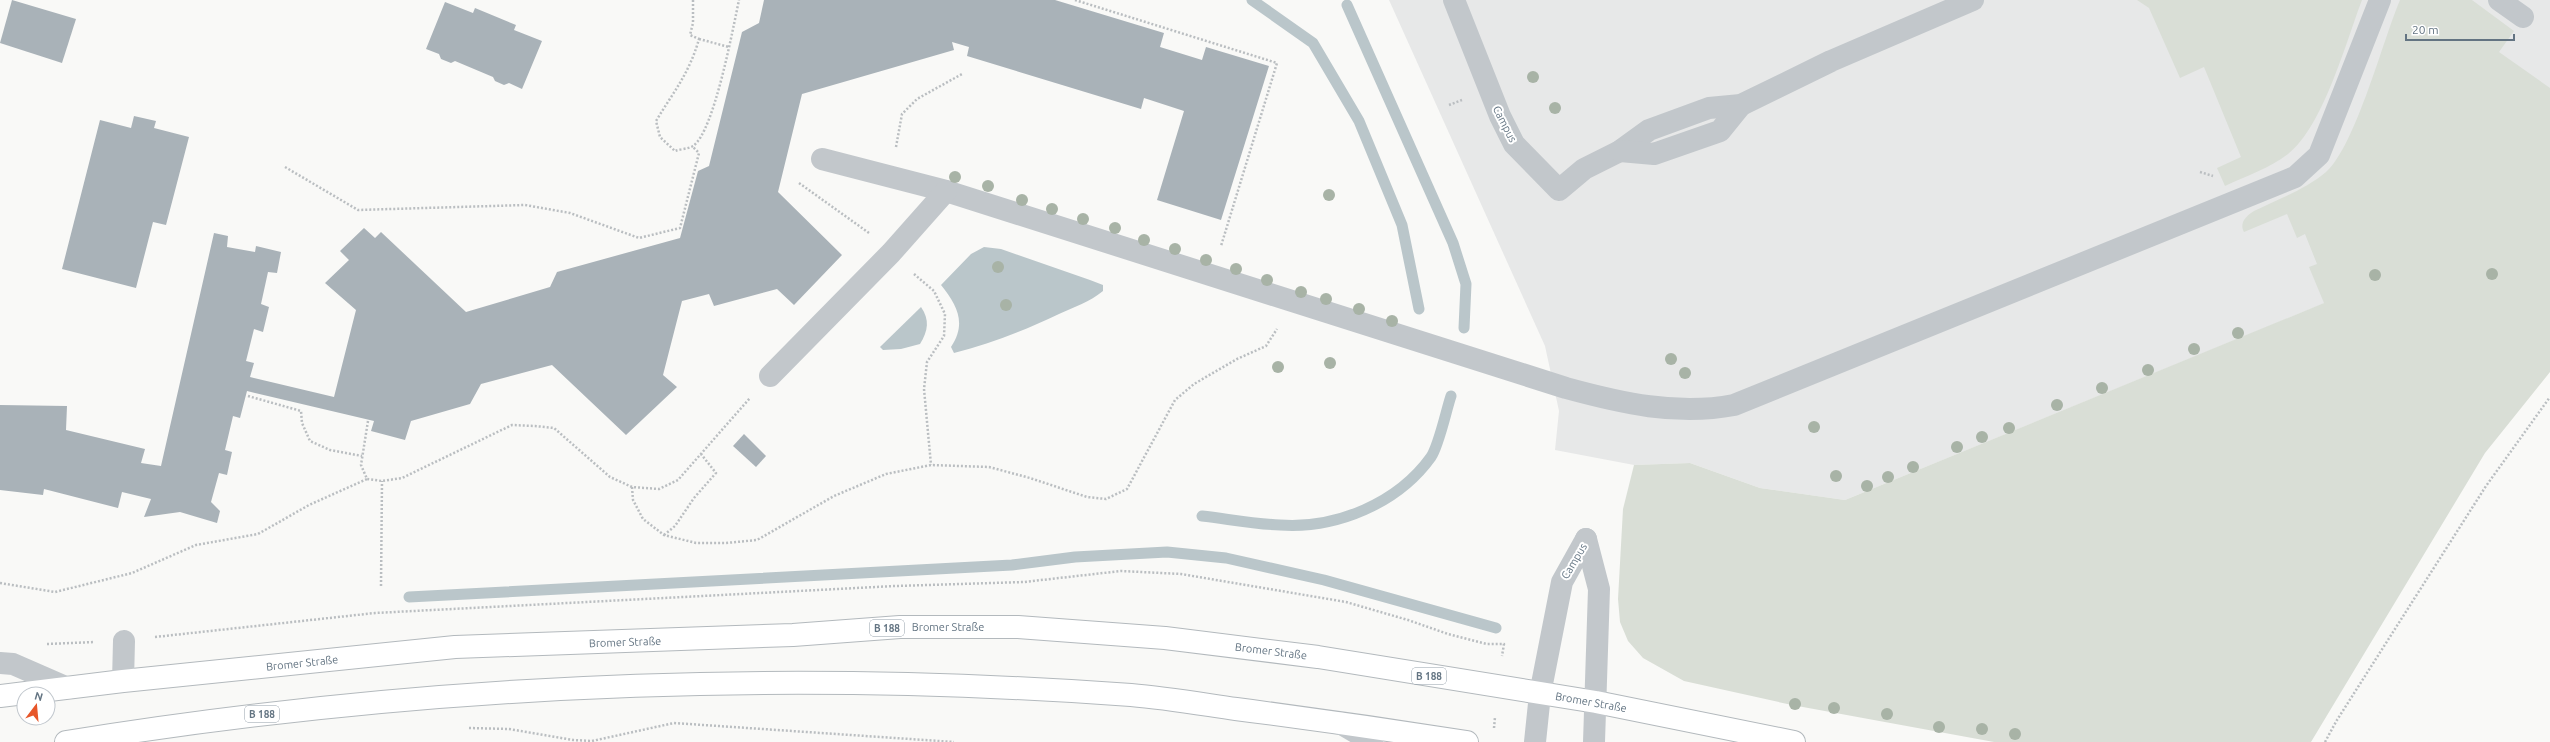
<svg xmlns="http://www.w3.org/2000/svg" width="2550" height="742" font-family="Ubuntu,sans-serif">
  <style>
    .built { fill: #e7e8e8 }
    .green { fill: #d9ded6 }
    .water { fill: #bac6ca }
    .lines { fill: none; stroke-linecap: round; stroke-linejoin: round }
    .stream { stroke: #bac6ca; stroke-width: 11 }
    .building { fill: #a9b2b8 }
    .major-casing { stroke: #b3b9bd; stroke-width: 24 }
    .path { stroke: #babec1; stroke-width: 2.5; stroke-dasharray: 2 2; stroke-linecap: butt }
    .minor { stroke: #c2c7cb; stroke-width: 22 }
    .major { stroke: #fff; stroke-width: 22 }
    .tree { fill: #a8b3a6 }
    .labels { text-anchor: middle; stroke-width: 4; stroke-linejoin: round; paint-order: stroke }
    .shield { fill: #fff; stroke: #929ea8; stroke-width: 1 }
    .shield-label { font-size: 10px; font-weight: bold; fill: #637482 }
    .street-label { font-size: 11px; fill: #637482; stroke: #fff }
  </style>
  <rect width="100%" height="100%" fill="#f9f9f7"/>
  <polygon class="built" points="1389,0 2550,0 2550,272 2325,303 1845,500 1760,488 1690,463 1634,465 1555,450 1559,411 1545,346"/>
  <g class="green">
    <path d="M2137,0H2362C2346,42 2323,127 2288,154C2270,168 2246,176 2225,186L2217,168L2241,157L2204,67L2180,78L2149,8Z"/>
    <path d="M2400,0H2472L2514,31L2499,52L2550,88V372L2485,453L2311,742H1994L1792,705L1684,681L1643,658L1628,641L1620,622L1618,599L1623,509L1634,465L1690,463L1760,488L1845,500L2324,303L2309,267L2317,264L2305,234L2297,238L2287,214L2244,232C2239,223 2246,216 2254,211C2277,200 2306,189 2326,172C2355,147 2383,40 2400,0Z"/>
  </g>
  <g class="water">
    <path d="M984,247L1001,249L1090,280L1103,285V291C1090,302 1074,307 1059,314C1025,330 991,344 954,353L951,347C967,323 957,305 941,285L971,254Z"/>
    <path d="M921,307C930,320 928,331 920,344L901,349L883,350L880,347Z"/>
  </g>
  <g class="lines">
    <g class="stream">
      <polyline points="1252,0 1313,43 1359,121 1402,225 1419,309"/>
      <polyline points="1347,5 1453,243 1466,284 1464,328"/>
      <path d="M1202,516C1228,519 1254,524 1280,525C1337,529 1398,503 1431,457C1439,445 1446,411 1451,396"/>
      <polyline points="409,597 1012,565 1075,557 1167,552 1226,558 1324,580 1496,628"/>
    </g>
  </g>
  <g class="building">
    <polygon points="12,0 76,19 62,63 0,43"/>
    <polygon points="764,0 1055,0 1164,33 1160,47 1202,60 1206,47 1269,66 1221,220 1157,200 1184,111 1144,98 1141,109 967,56 969,47 952,42 954,50 802,94 778,192 842,255 794,305 777,289 714,306 709,294 682,301 663,375 677,387 626,435 552,365 481,384 470,404 411,421 405,440 371,431 374,421 247,391 240,418 233,416 225,450 232,452 227,475 219,473 211,502 220,511 217,523 180,512 144,517 151,499 122,492 118,508 44,489 43,495 0,490 0,405 67,406 66,430 145,449 141,463 161,466 214,233 228,236 227,247 255,252 256,246 281,252 277,273 268,272 261,304 269,307 263,332 254,329 246,361 254,363 250,377 334,397 356,310 325,283 349,260 340,251 364,228 375,238 381,232 466,312 550,287 557,272 680,238 698,171 709,166 742,32 759,23"/>
    <polygon points="445,2 473,13 475,8 516,25 514,30 542,41 522,89 509,83 504,85 495,81 493,77 455,61 451,63 441,59 439,54 426,49"/>
    <polygon points="134,116 156,121 154,128 189,137 166,225 153,222 136,288 62,269 100,120 131,128"/>
    <polygon points="744,434 766,456 756,467 733,446"/>
  </g>
  <g class="lines">
    <defs>
      <g id="major">
        <polyline points="0,696 123,681 455,647 793,635 900,627 1018,627 1165,638 1318,657 1596,702 1794,742"/>
        <path d="M66,742C418,685 775,669 1131,695C1166,698 1201,704 1236,709C1313,719 1390,730 1467,742"/>
      </g>
    </defs>
    <use href="#major" class="major-casing"/>
    <g class="path">
      <path d="M693,0V23L690,35L699,39C689,74 674,91 656,121L660,137L675,151C680,149 688,149 693,146C714,132 733,28 739,0"/>
      <polyline points="1075,0 1277,63 1221,246"/>
      <polyline points="699,39 729,47"/>
      <polyline points="1449,105 1462,100"/>
      <polyline points="896,147 902,114 917,99 962,74"/>
      <polyline points="285,167 358,210 525,205 570,213 639,238 680,228 699,153 692,146"/>
      <polyline points="2200,172 2213,176"/>
      <polyline points="799,183 869,233"/>
      <polyline points="914,274 934,291 945,314 944,336 927,362 924,389 931,465"/>
      <polyline points="248,396 301,411 302,423 310,441 330,450 362,456"/>
      <polyline points="368,421 361,465 367,479 382,481 402,478 512,425 535,426 554,428 610,477 632,487 659,489 678,480 750,398"/>
      <polyline points="632,487 633,500 643,519 664,535 696,543 726,543 757,540 834,496 886,474 931,465 989,467 1030,478 1087,497 1106,499 1127,489 1175,400 1194,384 1237,359 1266,346 1277,329"/>
      <polyline points="664,535 675,526 694,498 716,473 701,454"/>
      <polyline points="0,583 55,592 132,573 196,545 258,534 309,505 367,479"/>
      <polyline points="381,586 382,481"/>
      <polyline points="155,637 375,613 895,586 1024,582 1121,571 1181,574 1346,602 1408,620 1448,634 1487,644 1504,644 1502,656"/>
      <polyline points="47,644 94,642"/>
      <polyline points="469,728 509,729 573,740 592,741 674,723 954,742"/>
      <polyline points="1494,728 1495,717"/>
      <polyline points="2325,742 2337,720 2486,486 2550,397"/>
    </g>
    <g class="minor">
      <polyline points="1454,0 1500,116 1514,144 1559,190 1584,169 1620,151 1649,130 1709,108 1741,105 1831,61 1973,0"/>
      <polyline points="2499,0 2523,17"/>
      <polyline points="1620,151 1654,154 1720,131 1741,105"/>
      <path d="M822,159L946,191L1566,388C1621,403 1677,416 1734,405L2295,177L2319,155L2380,0"/>
      <polyline points="770,376 891,253 946,191"/>
      <polyline points="1586,539 1599,589 1594,742"/>
      <polyline points="0,663 13,664 68,688"/>
      <polyline points="123,681 124,641"/>
      <polyline points="1340,723 1372,742"/>
      <polyline points="1535,742 1540,694 1562,582 1586,539"/>
    </g>
    <use href="#major" class="major"/>
  </g>
  <g class="tree">
    <circle cx="1533" cy="77" r="6"/>
    <circle cx="1555" cy="108" r="6"/>
    <circle cx="955" cy="177" r="6"/>
    <circle cx="988" cy="186" r="6"/>
    <circle cx="1329" cy="195" r="6"/>
    <circle cx="1022" cy="200" r="6"/>
    <circle cx="1052" cy="209" r="6"/>
    <circle cx="1083" cy="219" r="6"/>
    <circle cx="1115" cy="228" r="6"/>
    <circle cx="1144" cy="240" r="6"/>
    <circle cx="1175" cy="249" r="6"/>
    <circle cx="1206" cy="260" r="6"/>
    <circle cx="998" cy="267" r="6"/>
    <circle cx="1236" cy="269" r="6"/>
    <circle cx="2492" cy="274" r="6"/>
    <circle cx="2375" cy="275" r="6"/>
    <circle cx="1267" cy="280" r="6"/>
    <circle cx="1301" cy="292" r="6"/>
    <circle cx="1326" cy="299" r="6"/>
    <circle cx="1006" cy="305" r="6"/>
    <circle cx="1359" cy="309" r="6"/>
    <circle cx="1392" cy="321" r="6"/>
    <circle cx="2238" cy="333" r="6"/>
    <circle cx="2194" cy="349" r="6"/>
    <circle cx="1671" cy="359" r="6"/>
    <circle cx="1330" cy="363" r="6"/>
    <circle cx="1278" cy="367" r="6"/>
    <circle cx="2148" cy="370" r="6"/>
    <circle cx="1685" cy="373" r="6"/>
    <circle cx="2102" cy="388" r="6"/>
    <circle cx="2057" cy="405" r="6"/>
    <circle cx="1814" cy="427" r="6"/>
    <circle cx="2009" cy="428" r="6"/>
    <circle cx="1982" cy="437" r="6"/>
    <circle cx="1957" cy="447" r="6"/>
    <circle cx="1913" cy="467" r="6"/>
    <circle cx="1836" cy="476" r="6"/>
    <circle cx="1888" cy="477" r="6"/>
    <circle cx="1867" cy="486" r="6"/>
    <circle cx="1795" cy="704" r="6"/>
    <circle cx="1834" cy="708" r="6"/>
    <circle cx="1887" cy="714" r="6"/>
    <circle cx="1939" cy="727" r="6"/>
    <circle cx="1982" cy="729" r="6"/>
    <circle cx="2015" cy="734" r="6"/>
  </g>
  <g class="labels">
    <g class="shield">
      <rect x="870" y="620" width="34" height="16" rx="3"/>
      <rect x="1412" y="668" width="34" height="16" rx="3"/>
      <rect x="245" y="706" width="34" height="16" rx="3"/>
    </g>
    <g class="shield-label">
      <text x="887" y="632">B 188</text>
      <text x="1429" y="680">B 188</text>
      <text x="262" y="718">B 188</text>
    </g>
    <g class="street-label">
      <text transform="translate(1505 124) rotate(63)" y="4">Campus</text>
      <text transform="translate(1574 561) rotate(-59)" y="4">Campus</text>
      <text x="948" y="631">Bromer Straße</text>
      <text transform="translate(625 642) rotate(-2)" y="4">Bromer Straße</text>
      <text transform="translate(1271 651) rotate(7)" y="4">Bromer Straße</text>
      <text transform="translate(302 663) rotate(-6)" y="4">Bromer Straße</text>
      <text transform="translate(1591 702) rotate(10)" y="4">Bromer Straße</text>
    </g>
  </g>
  <g transform="translate(36 706) rotate(16)"><circle r="19" fill="#ffffff" stroke="#c1c7cd"/>
  <path d="M0-3L7 15L0 10L-7 15Z" fill="#e75629"/>
  <text y="-6" font-size="11" font-weight="bold" text-anchor="middle" fill="#637482">N</text>
  </g>
  <path d="M2406 34v6h108v-6" fill="none" stroke="#637482" stroke-width="2"/>
  <text x="2412" y="34" font-size="12" fill="#637482" stroke="#ffffff" stroke-width="3" paint-order="stroke">20 m</text>
</svg>
